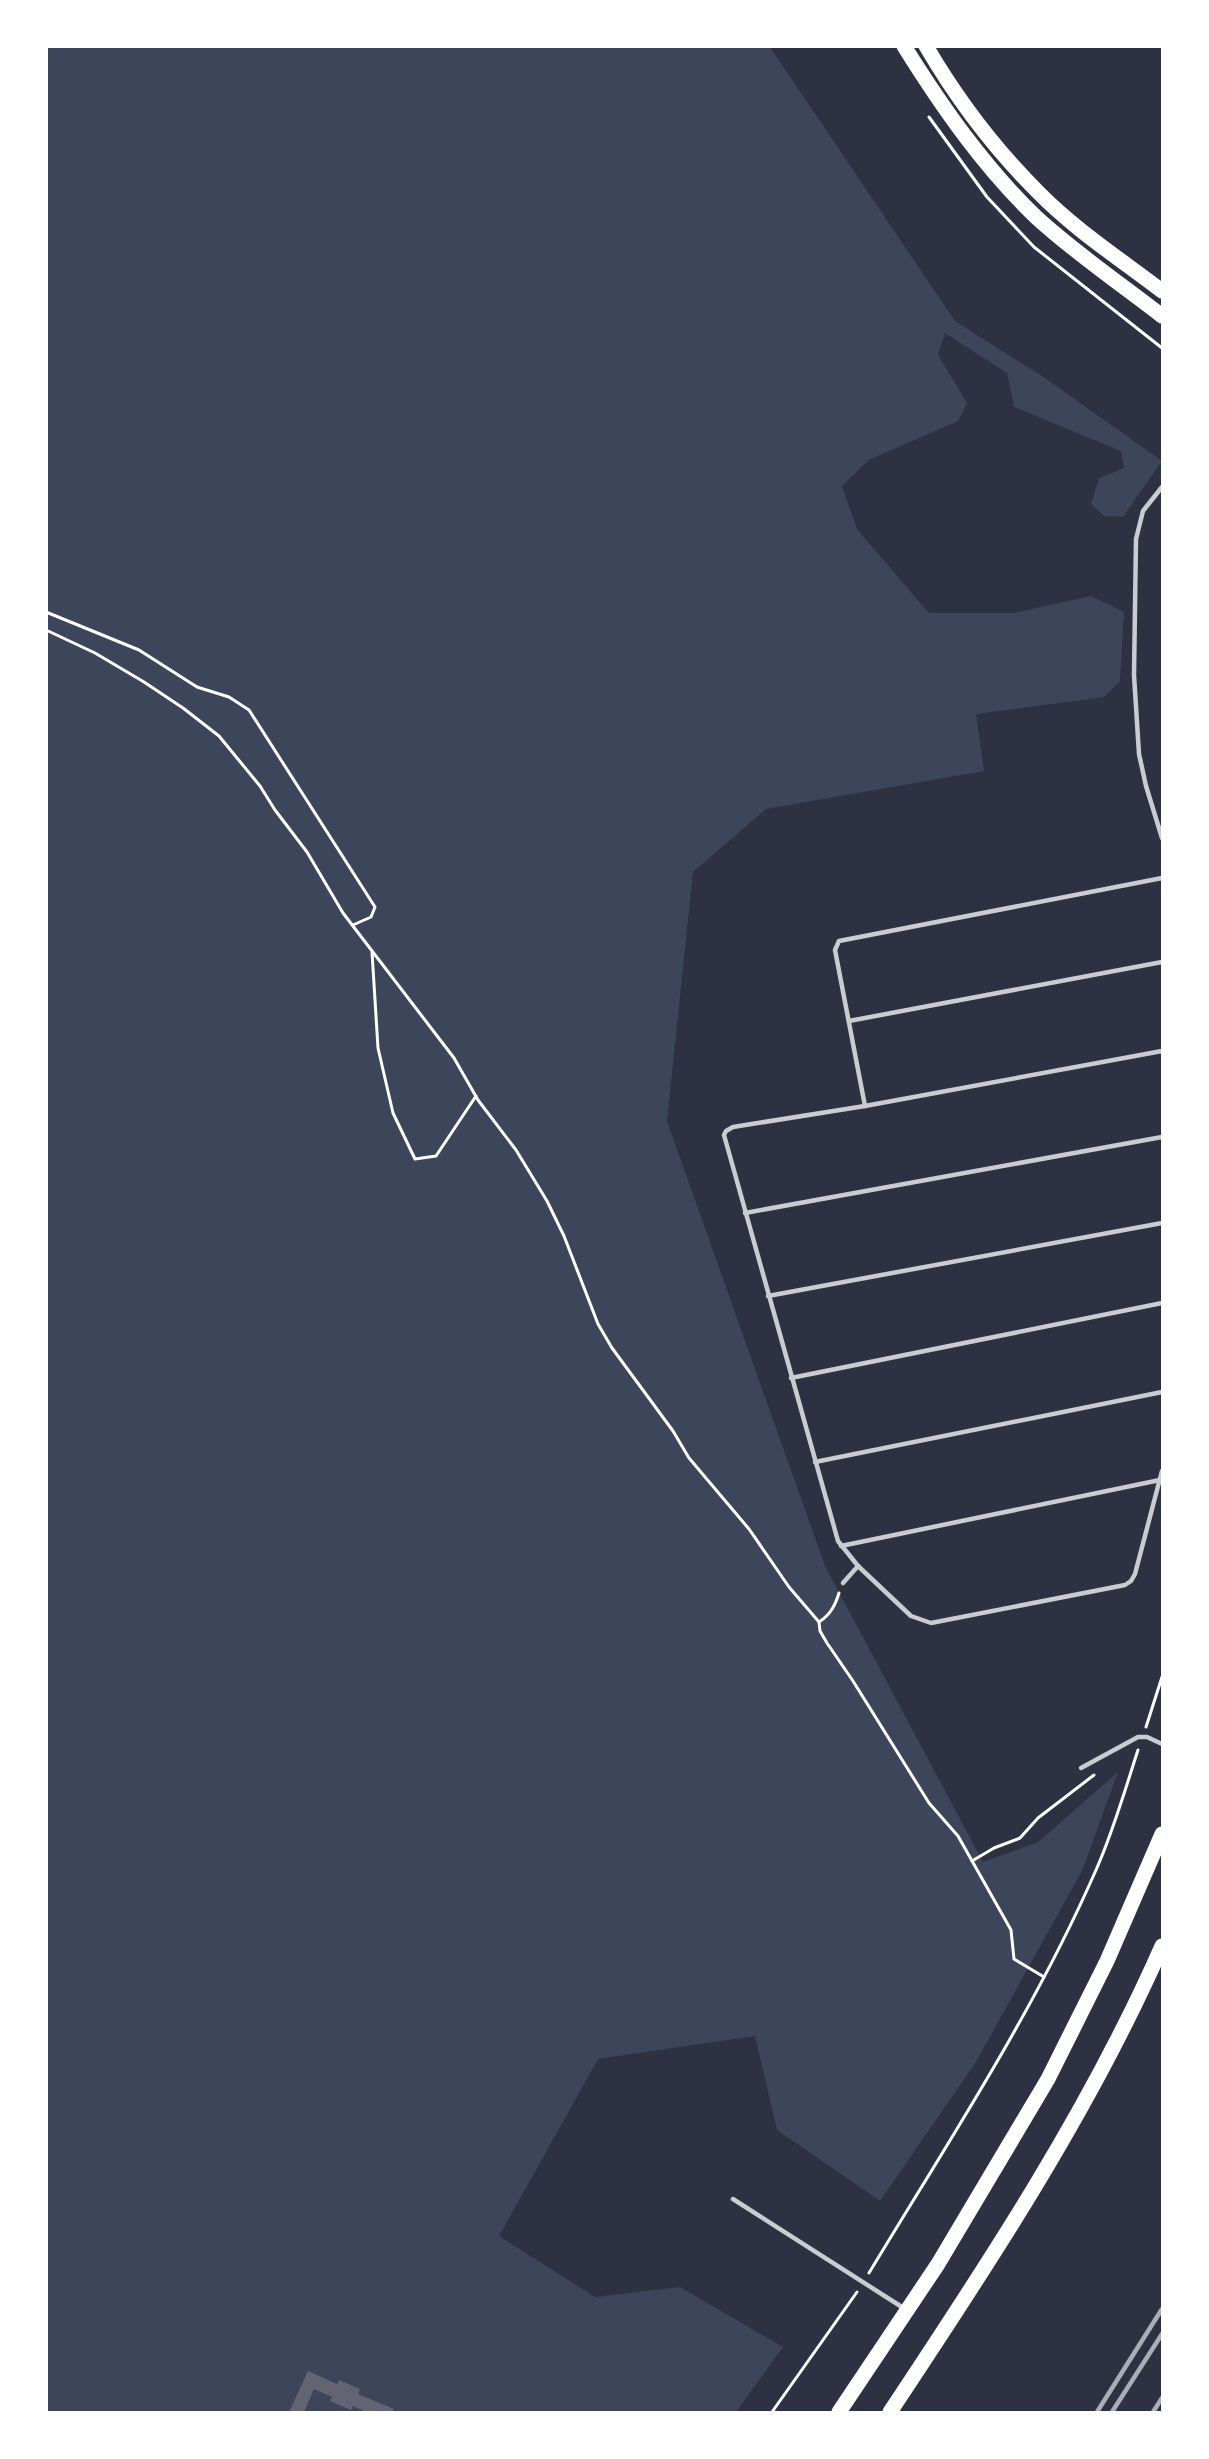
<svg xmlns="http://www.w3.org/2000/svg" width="1209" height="2459" font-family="Literata,serif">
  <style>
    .green { fill: #3c4559 }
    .building { fill: #626471 }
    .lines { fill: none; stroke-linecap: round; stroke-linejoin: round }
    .path { stroke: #fff; stroke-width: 3 }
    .service { stroke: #caccd0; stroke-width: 4.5 }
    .primary { stroke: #fff; stroke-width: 15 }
    .rail { stroke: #abadb3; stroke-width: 4.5 }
  </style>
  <rect width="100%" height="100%" fill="#2d3142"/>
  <polygon class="green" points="47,47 770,47 955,321 1045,378 1162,461 1123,517 1104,516 1091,504 1099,478 1124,468 1121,451 1014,407 1007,373 945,333 938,355 967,403 958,421 869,460 842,486 857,529 929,613 1014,613 1091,596 1124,612 1120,681 1104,697 976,714 984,771 766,809 693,872 667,1121 825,1566 983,1862 1038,1842 1118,1772 1083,1869 976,2062 880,2201 777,2130 755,2036 598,2059 499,2236 595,2297 680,2287 783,2347 736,2412 47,2412"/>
  <polygon class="building" points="308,2371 337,2384 339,2380 360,2389 358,2394 394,2409 392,2412 366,2412 353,2406 351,2410 330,2401 332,2397 314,2389 304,2412 289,2412"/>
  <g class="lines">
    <g class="path">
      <polyline points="929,117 987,197 1034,247 1162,348"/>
      <polyline points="46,612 139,650 197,687 229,697 249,710 375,907 371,917 353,925"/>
      <polyline points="46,630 95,653 144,682 183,708 219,736 260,786 275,810 307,852 343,913 454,1058 478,1100 516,1150 547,1201 564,1236 598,1324 612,1348 673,1431 689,1458 749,1529 789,1587 819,1622 820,1631 827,1643 853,1681 929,1803 958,1836 1011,1930 1014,1959 1044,1977"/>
      <polyline points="372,952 378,1048 393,1113 415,1159 436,1156 476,1096"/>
      <path d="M819,1622C830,1615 835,1606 839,1593"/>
      <polyline points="1146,1727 1162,1677"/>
      <polyline points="972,1861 994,1848 1020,1838 1038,1818 1094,1775"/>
      <path d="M869,2273C948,2142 1034,2012 1096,1870C1113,1832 1125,1790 1138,1750"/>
      <polyline points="772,2412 857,2292"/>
    </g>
    <g class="service">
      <polyline points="1162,487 1143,511 1136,539 1134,675 1139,754 1146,786 1162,838"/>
      <polyline points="1162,878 839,941 835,950 865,1106 733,1127 726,1131 724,1135 838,1541 858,1566 911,1616 931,1623 1125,1585 1131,1581 1135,1574 1162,1471"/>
      <polyline points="849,1021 1162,962"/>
      <polyline points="865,1106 1162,1051"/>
      <polyline points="745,1213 1162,1137"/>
      <polyline points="768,1296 1162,1223"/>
      <polyline points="791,1378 1162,1303"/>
      <polyline points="815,1462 1162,1392"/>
      <polyline points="841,1546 1160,1480"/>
      <polyline points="843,1583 858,1566"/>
      <polyline points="1081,1768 1138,1737 1147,1737 1162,1744"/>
      <polyline points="733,2199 905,2309"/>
    </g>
    <g class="primary">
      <path d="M904,46C942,107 984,167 1036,217C1075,253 1121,284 1162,316"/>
      <path d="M926,46C957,99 994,148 1037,191C1074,229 1120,259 1162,291"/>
      <polyline points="839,2412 938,2264 1048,2079 1107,1961 1162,1834"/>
      <path d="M890,2412C989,2263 1090,2110 1162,1946"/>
    </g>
    <g class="rail">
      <polyline points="1097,2412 1162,2309"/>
      <polyline points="1112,2412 1162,2334"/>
      <polyline points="1153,2412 1162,2398"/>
    </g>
  </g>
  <rect width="1209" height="2459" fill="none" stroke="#ffffff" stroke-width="96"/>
</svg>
